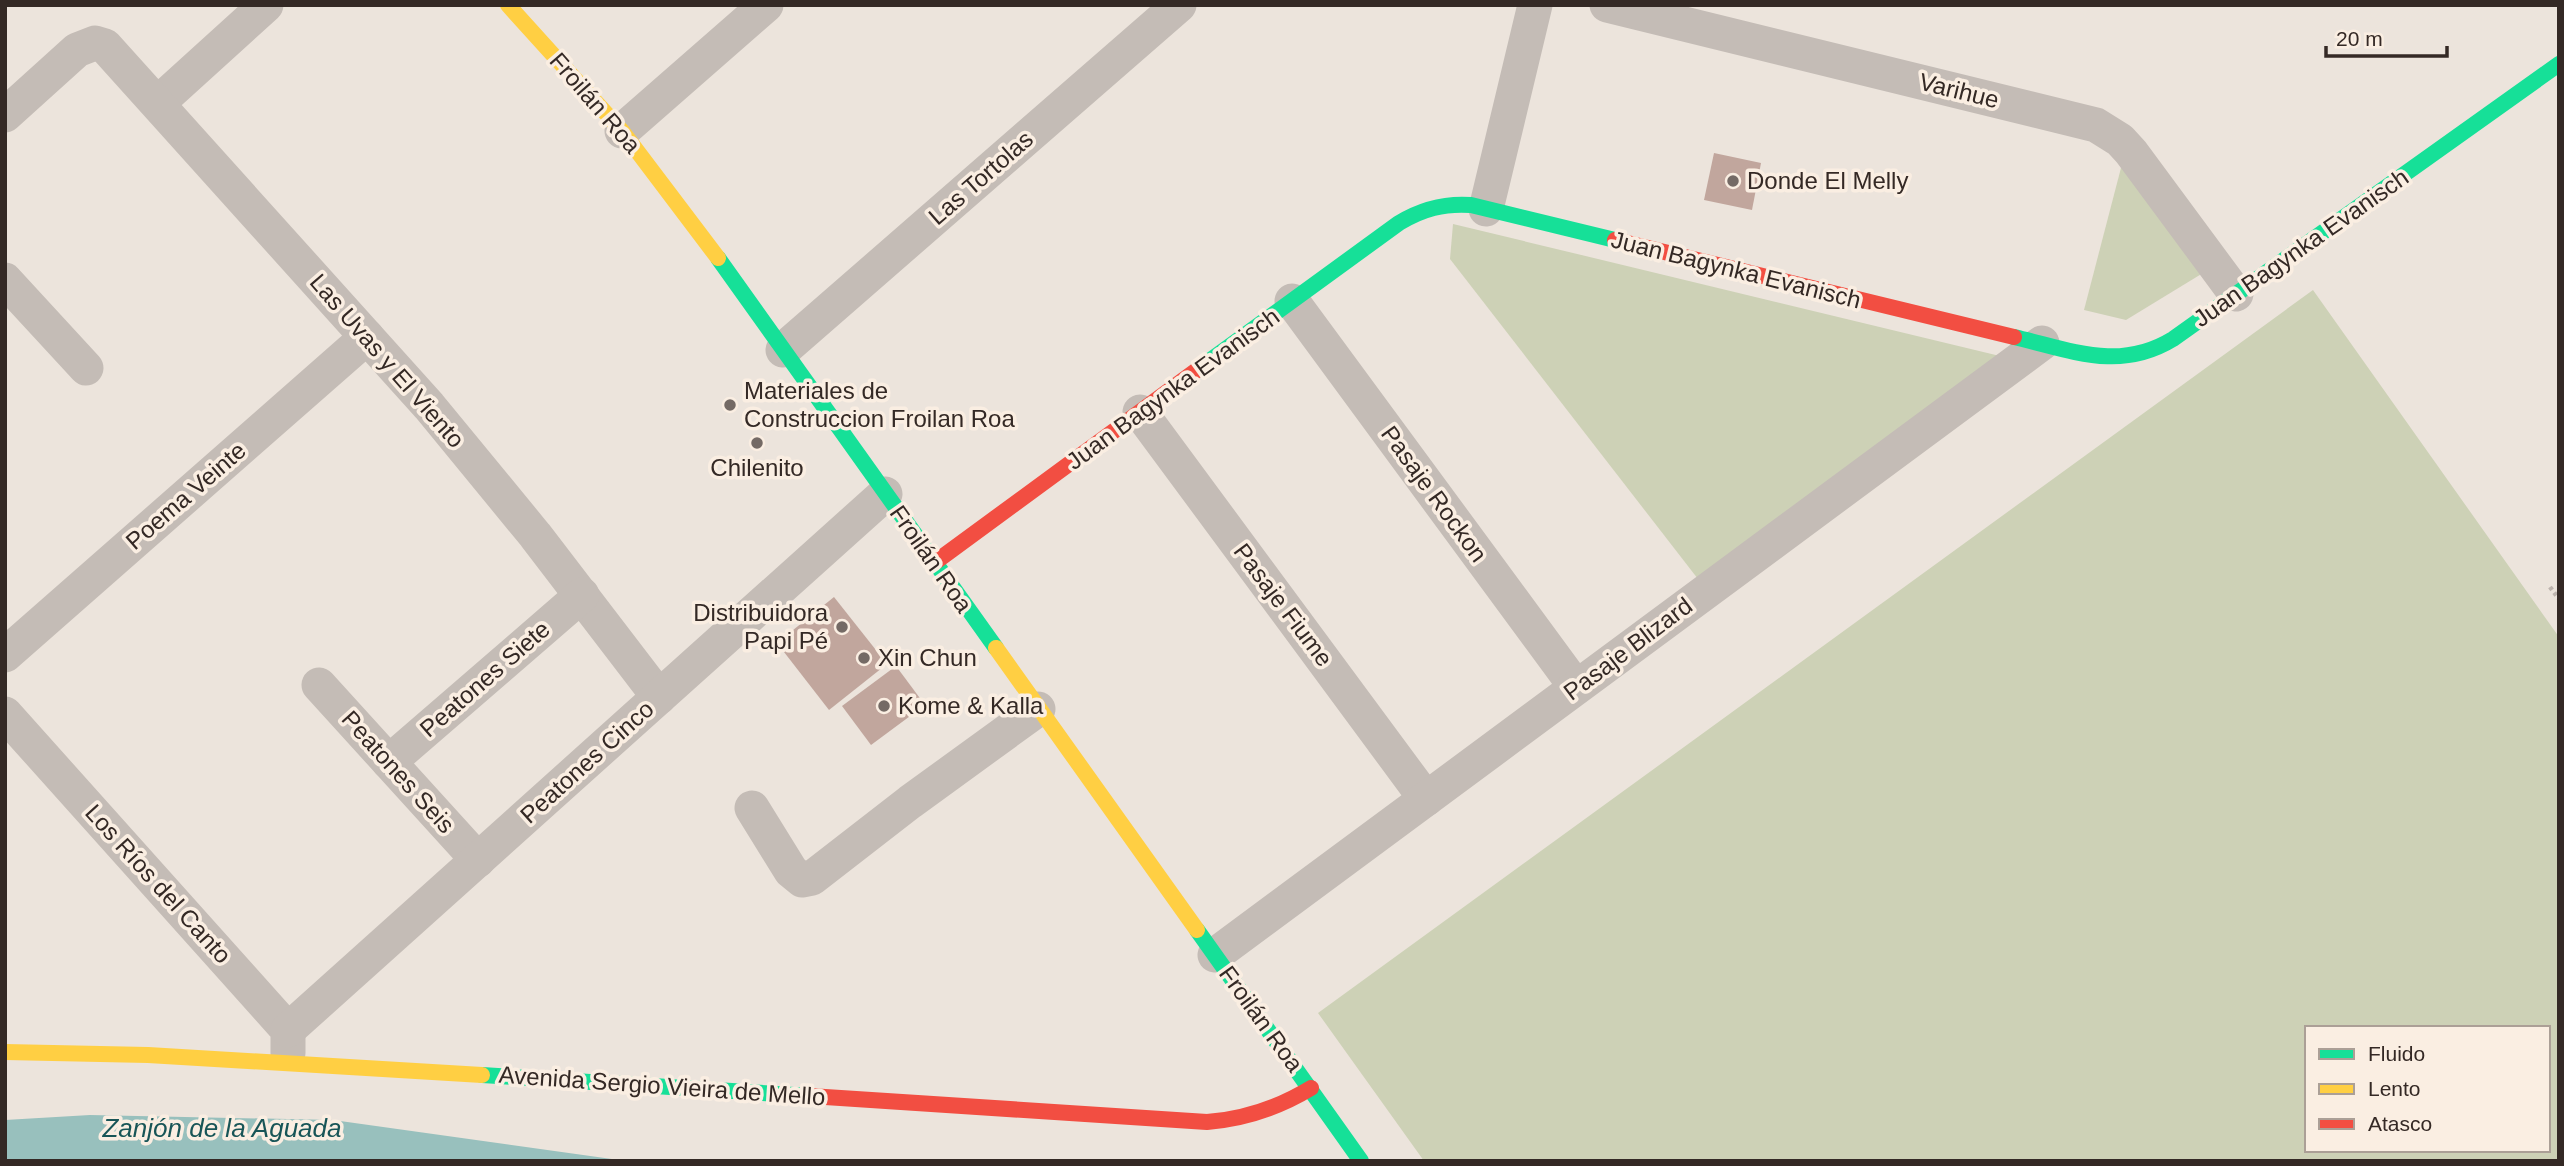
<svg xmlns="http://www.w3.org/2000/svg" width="2564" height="1166" font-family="Arial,sans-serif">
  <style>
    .green { fill: #cdd1b6; fill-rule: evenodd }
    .water { fill: #98c0bd }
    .building { fill: #c1a69d }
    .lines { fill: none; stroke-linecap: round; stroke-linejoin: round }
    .path { stroke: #bdb4ae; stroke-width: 4.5; stroke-dasharray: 3.5 3.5; stroke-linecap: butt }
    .street { stroke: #c4bcb6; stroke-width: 35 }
    .fast { stroke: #16e098; stroke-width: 16 }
    .slow { stroke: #ffcf43; stroke-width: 16 }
    .jam { stroke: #f24e42; stroke-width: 16 }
    .poi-dot { fill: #746a65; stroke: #faeee2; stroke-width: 2.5 }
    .labels { text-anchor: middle; stroke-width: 7; stroke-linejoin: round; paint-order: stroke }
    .street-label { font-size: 24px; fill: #342925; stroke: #faeee2 }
    .poi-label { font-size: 24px; fill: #342925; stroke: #faeee2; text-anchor: start }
    .water-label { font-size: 26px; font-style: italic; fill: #185557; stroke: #faeee2 }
  </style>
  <rect width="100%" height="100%" fill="#ece4dc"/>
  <g class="green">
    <polygon points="2122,164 2203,273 2126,320 2084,310"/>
    <polygon points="1453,224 2004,357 1698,579 1450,259"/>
    <path d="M2313,290L2559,637V1161H1424L1318,1013ZM2307,1028H2548V1150H2307Z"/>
  </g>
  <polygon class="water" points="90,1115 333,1120 626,1161 5,1161 5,1120"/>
  <g class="building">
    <polygon points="1714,153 1761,163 1752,210 1704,200"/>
    <polygon points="834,597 887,664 829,710 777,643"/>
    <polygon points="896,666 925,705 871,745 842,706"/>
  </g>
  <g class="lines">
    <polyline class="path" points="2550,587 2559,599"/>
    <g class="street">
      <polyline points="1607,5 2096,125 2120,140 2131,152 2236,294"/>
      <polyline points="158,103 266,5"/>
      <polyline points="5,115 77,50 95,43 105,46 429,406 535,535 659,697"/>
      <polyline points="622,131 766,5"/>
      <polyline points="1486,209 1535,5"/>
      <polyline points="5,280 86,368"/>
      <polyline points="1292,301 1576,687"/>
      <polyline points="783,350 1179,5"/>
      <polyline points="1140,412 1426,799"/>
      <polyline points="5,655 367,337"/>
      <polyline points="319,685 478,860"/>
      <polyline points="5,714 288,1030 288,1053"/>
      <polyline points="389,762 582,595"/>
      <polyline points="752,808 791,871 802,880 812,878 910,802 1038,709"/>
      <polyline points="1215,955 2042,343"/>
      <polyline points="288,1030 885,494"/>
    </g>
    <g class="fast">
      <polyline points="718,258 996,648"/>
      <path d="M2014,337C2071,350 2119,372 2173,339L2559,64"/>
      <path d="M1197,370L1399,223C1422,209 1444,203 1471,205L1615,240"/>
      <polyline points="1197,930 1361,1161"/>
      <polyline points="482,1075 810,1096"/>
    </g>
    <g class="slow">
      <polyline points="508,5 622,131 718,258"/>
      <polyline points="996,648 1197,930"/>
      <polyline points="5,1052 148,1055 482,1075"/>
    </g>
    <g class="jam">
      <polyline points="1615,240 2014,337"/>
      <polyline points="934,563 1197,370"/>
      <path d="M810,1096L1207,1122C1246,1119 1278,1108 1311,1088"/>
    </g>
  </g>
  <g class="poi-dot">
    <circle cx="1733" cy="181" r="7"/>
    <circle cx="730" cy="405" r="7"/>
    <circle cx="757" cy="443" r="7"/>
    <circle cx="842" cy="627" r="7"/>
    <circle cx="864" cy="658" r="7"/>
    <circle cx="884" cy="706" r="7"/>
  </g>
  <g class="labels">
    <g class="street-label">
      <text transform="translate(1959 91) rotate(14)" y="8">Varihue</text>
      <text transform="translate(595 103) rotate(49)" y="8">Froilán Roa</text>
      <text transform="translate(981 178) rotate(-41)" y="8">Las Tortolas</text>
      <text transform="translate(2301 248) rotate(-35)" y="8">Juan Bagynka Evanisch</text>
      <text transform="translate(1736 270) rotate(14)" y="8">Juan Bagynka Evanisch</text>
      <text transform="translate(387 361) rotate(49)" y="8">Las Uvas y El Viento</text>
      <text transform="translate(1173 389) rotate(-36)" y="8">Juan Bagynka Evanisch</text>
      <text transform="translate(1434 494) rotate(54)" y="8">Pasaje Rockon</text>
      <text transform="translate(186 496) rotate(-41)" y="8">Poema Veinte</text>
      <text transform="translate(931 559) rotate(55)" y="8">Froilán Roa</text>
      <text transform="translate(1283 605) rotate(53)" y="8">Pasaje Fiume</text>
      <text transform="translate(1628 649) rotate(-37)" y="8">Pasaje Blizard</text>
      <text transform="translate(485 679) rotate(-41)" y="8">Peatones Siete</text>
      <text transform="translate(587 762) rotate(-42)" y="8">Peatones Cinco</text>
      <text transform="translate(398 772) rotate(48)" y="8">Peatones Seis</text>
      <text transform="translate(158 884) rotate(48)" y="8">Los Ríos del Canto</text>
      <text transform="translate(1261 1019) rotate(54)" y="8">Froilán Roa</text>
      <text transform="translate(662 1086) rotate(4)" y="8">Avenida Sergio Vieira de Mello</text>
    </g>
    <g class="poi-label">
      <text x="1747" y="189">Donde El Melly</text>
      <text x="744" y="399">Materiales de<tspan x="744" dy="28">Construccion Froilan Roa</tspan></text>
      <text x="757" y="476" text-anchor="middle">Chilenito</text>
      <text x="828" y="621" text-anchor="end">Distribuidora<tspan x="828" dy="28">Papi Pé</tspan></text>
      <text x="878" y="666">Xin Chun</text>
      <text x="898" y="714">Kome &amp; Kalla</text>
    </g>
    <g class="water-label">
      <text x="222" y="1137">Zanjón de la Aguada</text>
    </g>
  </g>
  <rect width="2564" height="1166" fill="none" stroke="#342925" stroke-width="14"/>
  <rect x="2305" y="1026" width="245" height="126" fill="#faeee2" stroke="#ab9f96" stroke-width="2"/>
  <rect x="2319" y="1049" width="35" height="10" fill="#16e098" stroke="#ab9f96" stroke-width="2"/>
  <text x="2368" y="1061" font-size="21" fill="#342925">Fluido</text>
  <rect x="2319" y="1084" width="35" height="10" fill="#ffcf43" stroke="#ab9f96" stroke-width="2"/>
  <text x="2368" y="1096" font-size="21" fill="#342925">Lento</text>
  <rect x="2319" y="1119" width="35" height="10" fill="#f24e42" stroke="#ab9f96" stroke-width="2"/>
  <text x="2368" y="1131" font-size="21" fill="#342925">Atasco</text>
  <path d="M2326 46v10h121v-10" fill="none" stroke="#342925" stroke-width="3.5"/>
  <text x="2336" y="46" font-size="21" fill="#342925" stroke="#faeee2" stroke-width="5" paint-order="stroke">20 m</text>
</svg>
